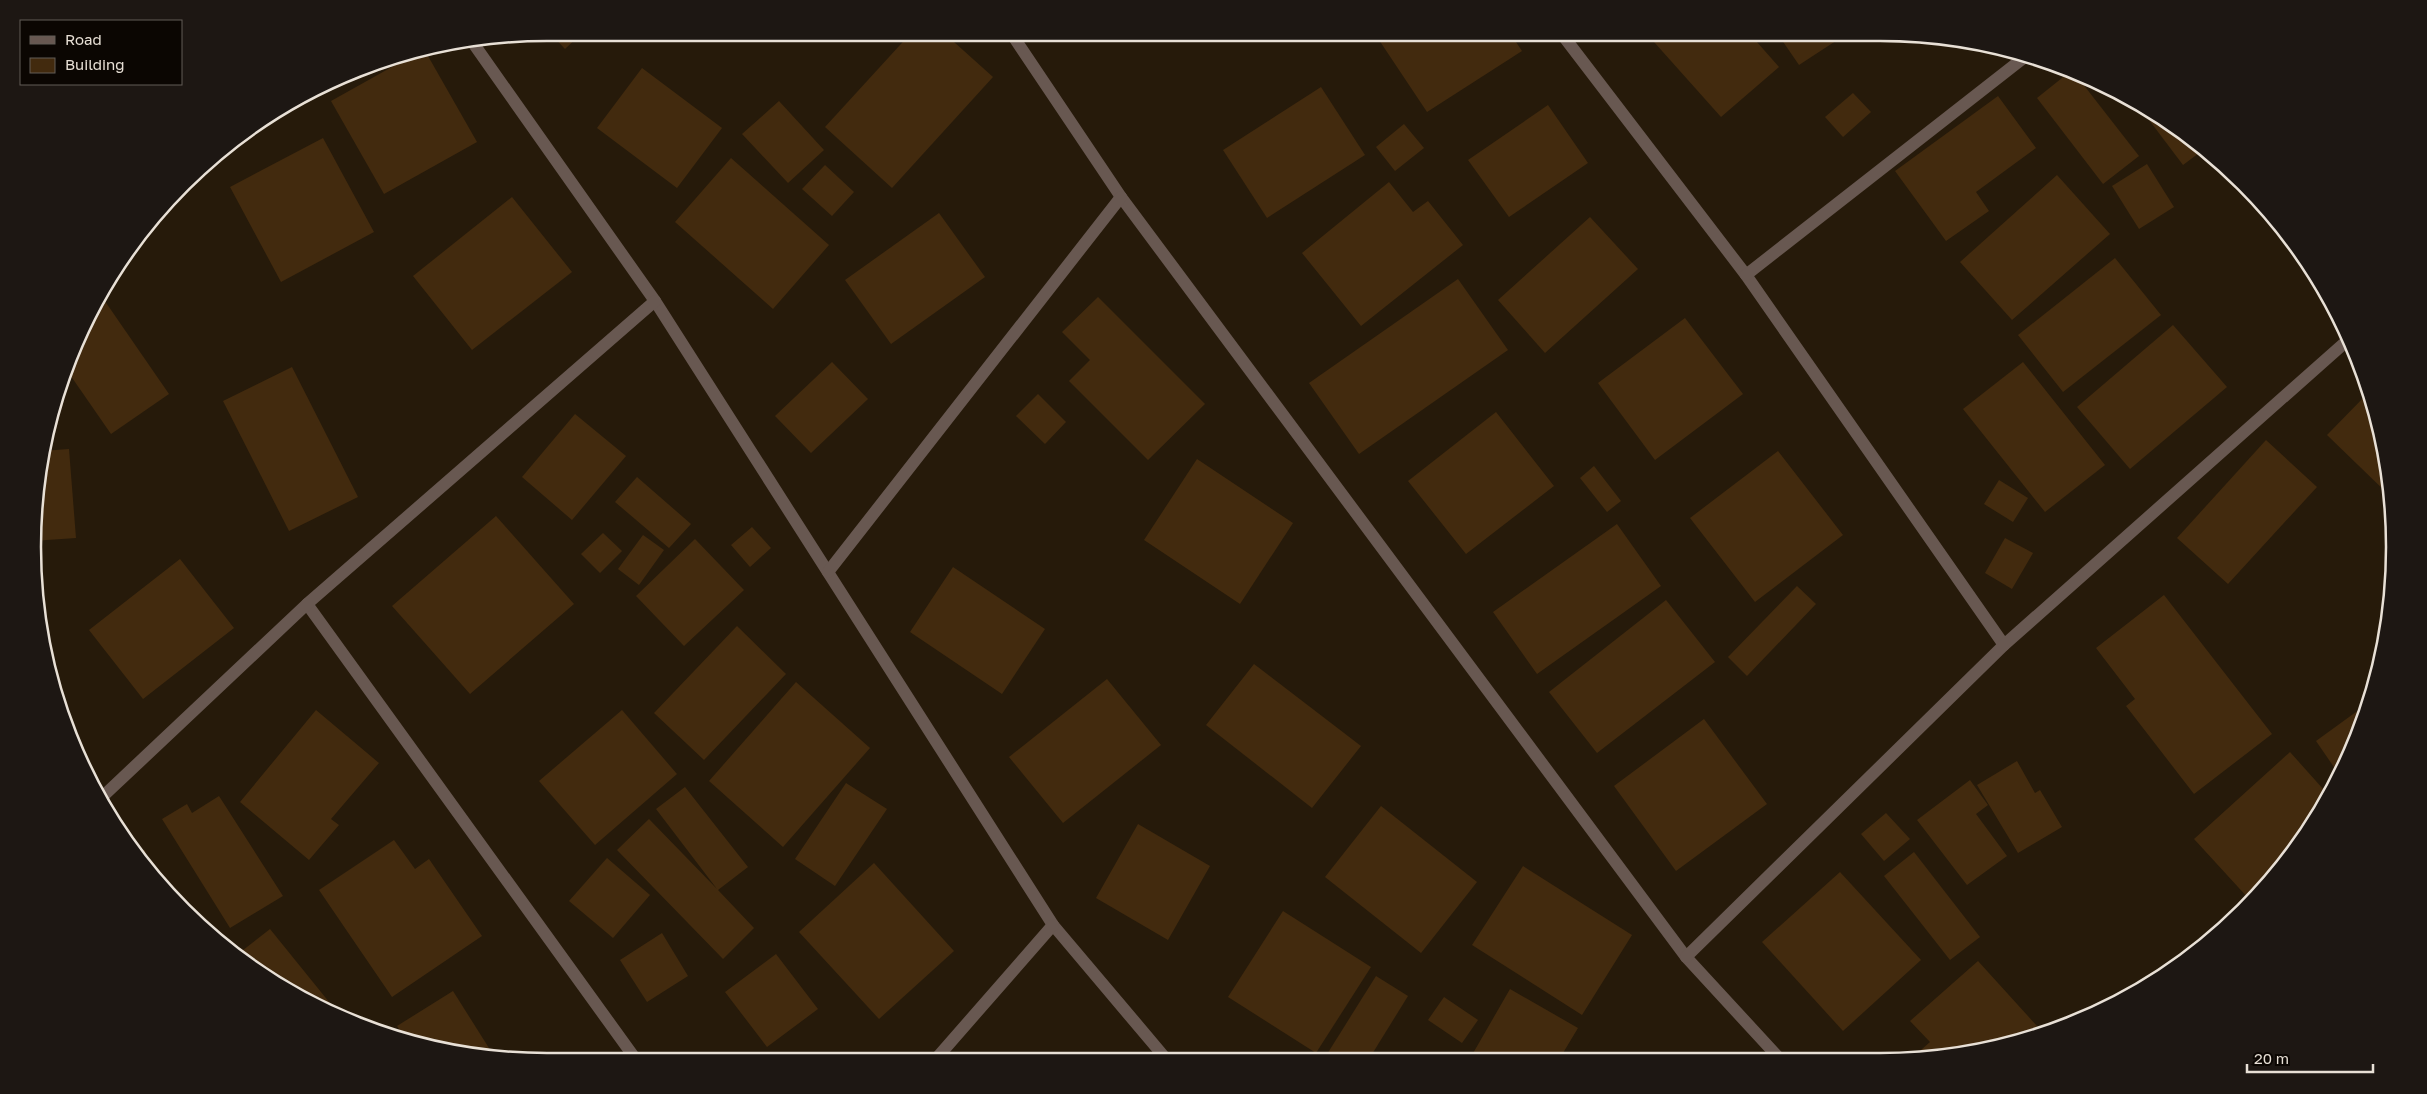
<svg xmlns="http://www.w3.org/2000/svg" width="2427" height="1094" font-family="'Golos Text',sans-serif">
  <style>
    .building { fill: #422a0e }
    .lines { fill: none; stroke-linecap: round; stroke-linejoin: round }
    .minor { stroke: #685851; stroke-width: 12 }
    .rim { fill: none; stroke: #e8e0d6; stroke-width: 2.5 }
  </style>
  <rect width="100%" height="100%" fill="#261a0a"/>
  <g class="building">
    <polygon points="550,33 582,33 565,49"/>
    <polygon points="780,33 801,33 788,42"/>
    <polygon points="911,33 944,33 993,77 892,188 825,127"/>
    <polygon points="1391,33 1510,33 1522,51 1427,112 1379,40"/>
    <polygon points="1646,33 1749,33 1779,67 1721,117"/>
    <polygon points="1777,33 1848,33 1799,65"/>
    <polygon points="424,49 477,142 384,194 331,101"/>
    <polygon points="642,68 722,128 677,188 597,128"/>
    <polygon points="2072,70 2139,156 2103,184 2037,98"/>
    <polygon points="1321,87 1365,155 1267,218 1223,150"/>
    <polygon points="1853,93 1871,112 1843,137 1825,117"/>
    <polygon points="1998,96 2036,148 1976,192 1989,211 1946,241 1895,171"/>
    <polygon points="779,101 824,150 788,183 742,134"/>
    <polygon points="2137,104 2166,119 2203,150 2183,165"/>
    <polygon points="1548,105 1588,163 1509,217 1468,160"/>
    <polygon points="1404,124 1424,148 1395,171 1376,147"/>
    <polygon points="323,138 374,232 281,282 230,187"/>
    <polygon points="731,158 829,245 773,309 675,222"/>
    <polygon points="2147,164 2174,207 2139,229 2112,186"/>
    <polygon points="825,165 854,192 832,216 802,189"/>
    <polygon points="2057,175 2110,234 2012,320 1960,262"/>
    <polygon points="1389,182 1413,212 1428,201 1463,245 1361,326 1302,253"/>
    <polygon points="512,197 572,272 472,350 413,276"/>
    <polygon points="939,213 985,277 891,344 845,280"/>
    <polygon points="1590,217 1638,269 1545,353 1498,300"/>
    <polygon points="2115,258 2161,315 2063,392 2018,335"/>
    <polygon points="1458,279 1508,350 1359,454 1309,383"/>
    <polygon points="100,294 169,394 111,434 66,369"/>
    <polygon points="1098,297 1205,404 1148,460 1069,381 1090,360 1062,332"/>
    <polygon points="1685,318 1743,394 1655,460 1598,383"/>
    <polygon points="2173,325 2227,387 2130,469 2077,407"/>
    <polygon points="832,362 868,399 811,453 775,416"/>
    <polygon points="2023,362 2105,465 2045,512 1963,409"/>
    <polygon points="292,367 358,497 289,531 223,401"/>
    <polygon points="2368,393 2385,446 2389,495 2327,435"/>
    <polygon points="1038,394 1066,422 1045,444 1016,416"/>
    <polygon points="1496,412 1554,486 1466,554 1408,481"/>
    <polygon points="575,414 626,456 572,520 522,477"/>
    <polygon points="2266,440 2317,487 2228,584 2177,538"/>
    <polygon points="69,449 76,538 33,541 42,451"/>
    <polygon points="1778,451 1843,535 1755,602 1690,518"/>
    <polygon points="1197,459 1293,523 1240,604 1144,540"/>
    <polygon points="1594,466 1621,501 1607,512 1580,478"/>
    <polygon points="637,477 691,524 669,548 615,502"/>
    <polygon points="1999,480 2028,498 2013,522 1984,504"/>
    <polygon points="496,516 574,604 470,694 392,606"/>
    <polygon points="1617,524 1661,586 1537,674 1493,612"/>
    <polygon points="752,527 771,548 750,567 731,545"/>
    <polygon points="603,533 622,551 600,573 581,554"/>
    <polygon points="643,535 664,550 639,585 618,569"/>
    <polygon points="2005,538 2033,553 2012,589 1985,573"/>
    <polygon points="695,539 744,590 684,646 636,596"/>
    <polygon points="180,559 234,628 143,699 89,630"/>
    <polygon points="953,567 1045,629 1002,694 910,632"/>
    <polygon points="1797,586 1816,604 1747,676 1728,657"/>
    <polygon points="2164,595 2272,734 2194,794 2126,706 2135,699 2096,648"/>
    <polygon points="1666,600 1715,662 1597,753 1549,692"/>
    <polygon points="737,626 786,674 704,760 654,713"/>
    <polygon points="1254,664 1361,746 1312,808 1206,725"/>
    <polygon points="1107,679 1161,745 1063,823 1009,757"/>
    <polygon points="796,682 870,748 783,847 709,781"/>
    <polygon points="2367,704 2355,744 2338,773 2316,741"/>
    <polygon points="316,710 379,763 331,819 339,825 309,860 240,802"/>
    <polygon points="622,710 677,774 595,845 539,781"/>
    <polygon points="1704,719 1767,804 1676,871 1614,786"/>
    <polygon points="2290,752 2324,790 2327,787 2329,789 2288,860 2249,899 2194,839"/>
    <polygon points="2017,761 2035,793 2040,790 2062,827 2018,853 1977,785"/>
    <polygon points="1970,780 1988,805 1976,814 2007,856 1967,885 1917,820"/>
    <polygon points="846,783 887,809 835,886 795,859"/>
    <polygon points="685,787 748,867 718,890 754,928 723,959 617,850 649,819 717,889 656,809"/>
    <polygon points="219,796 283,896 230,928 162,819 187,804 192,813"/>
    <polygon points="1381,806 1477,882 1421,953 1325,877"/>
    <polygon points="1886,813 1910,839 1884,861 1861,834"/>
    <polygon points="1138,824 1210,866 1168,940 1096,898"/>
    <polygon points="394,840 415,869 429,859 482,936 392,997 319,890"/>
    <polygon points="145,850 150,872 134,853"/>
    <polygon points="1914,852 1980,937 1950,960 1884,876"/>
    <polygon points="607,858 650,895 613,938 569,901"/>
    <polygon points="874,863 954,951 879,1019 799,932"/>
    <polygon points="1523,866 1632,935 1582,1015 1472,945"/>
    <polygon points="1840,872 1921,960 1843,1031 1762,942"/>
    <polygon points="1283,911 1371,967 1316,1053 1228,997"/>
    <polygon points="270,929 342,1018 290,992 241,958 238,954"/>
    <polygon points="662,933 688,976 647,1002 620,960"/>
    <polygon points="776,954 818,1009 767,1047 725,992"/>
    <polygon points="1978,961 2037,1026 2025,1036 1947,1057 1913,1057 1930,1042 1910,1021"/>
    <polygon points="1376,976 1408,996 1369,1059 1324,1059"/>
    <polygon points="1510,989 1578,1028 1560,1058 1478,1059 1472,1055"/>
    <polygon points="453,991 494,1056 446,1052 406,1039 397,1026"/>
    <polygon points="1444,997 1478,1020 1462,1043 1428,1020"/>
  </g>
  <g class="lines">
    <g class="minor">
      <polyline points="1011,33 1121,197 1686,957 1779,1058"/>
      <polyline points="1561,33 1746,275 2004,645"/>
      <polyline points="471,40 655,301 1053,925 1167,1060"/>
      <polyline points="1746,275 2026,56"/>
      <polyline points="828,572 1121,197"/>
      <polyline points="307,604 637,1061"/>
      <polyline points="99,800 307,604 655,301"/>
      <polyline points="1686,957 2004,645 2349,339"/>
      <polyline points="935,1060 1053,925"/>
    </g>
  </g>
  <path d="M0 0H2427V1094H0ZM547 41H1880A506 506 0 0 1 2386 547V547A506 506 0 0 1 1880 1053H547A506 506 0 0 1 41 547V547A506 506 0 0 1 547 41Z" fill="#1d1713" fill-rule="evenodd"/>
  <path class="rim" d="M547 41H1880A506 506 0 0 1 2386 547V547A506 506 0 0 1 1880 1053H547A506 506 0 0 1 41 547V547A506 506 0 0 1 547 41Z"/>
  <rect x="20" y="20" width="162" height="65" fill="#0b0602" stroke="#635d57"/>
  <rect x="30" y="36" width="25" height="8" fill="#685851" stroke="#635d57"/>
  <text x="65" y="45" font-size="15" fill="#e8e0d6">Road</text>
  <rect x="30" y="58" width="25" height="15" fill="#422a0e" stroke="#635d57"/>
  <text x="65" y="70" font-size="15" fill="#e8e0d6">Building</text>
  <path d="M2247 1064v8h126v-8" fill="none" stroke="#e8e0d6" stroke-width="2.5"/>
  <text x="2254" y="1064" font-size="15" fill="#e8e0d6" stroke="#0b0602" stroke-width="4" paint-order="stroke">20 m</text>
</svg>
